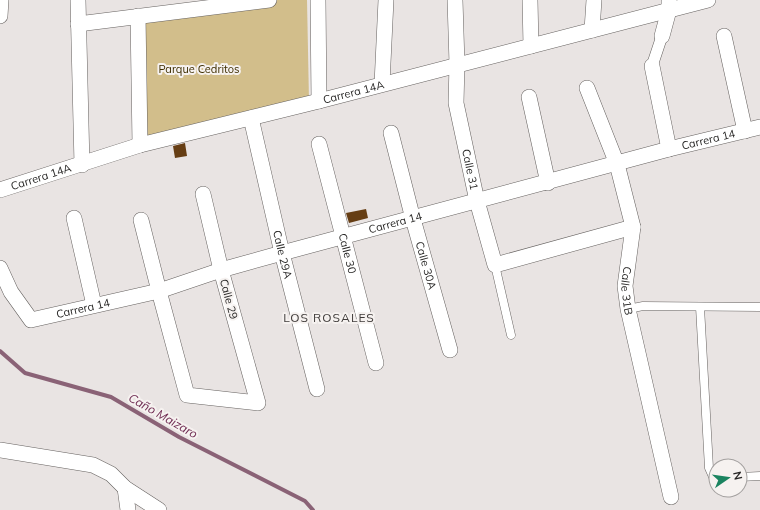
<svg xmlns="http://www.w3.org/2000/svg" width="760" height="510" font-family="Mulish,sans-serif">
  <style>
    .green { fill: #d2be8b }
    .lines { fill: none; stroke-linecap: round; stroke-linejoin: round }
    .stream { stroke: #8a6276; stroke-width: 4 }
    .building { fill: #663e14 }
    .service-casing { stroke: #666260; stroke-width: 9 }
    .pedestrian-casing { stroke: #666260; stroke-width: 12 }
    .minor-casing { stroke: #666260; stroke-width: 16 }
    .service { stroke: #fff; stroke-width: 8 }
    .pedestrian { stroke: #fff; stroke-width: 11 }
    .minor { stroke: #fff; stroke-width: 15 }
    .labels { text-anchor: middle; stroke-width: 4; stroke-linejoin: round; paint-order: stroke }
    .park-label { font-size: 11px; fill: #3e2e00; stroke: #f6f2f0 }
    .street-label { font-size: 11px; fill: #272625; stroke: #f6f2f0 }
    .neighbourhood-label { font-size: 12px; letter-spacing: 1px; fill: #3e3a39; stroke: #f6f2f0 }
    .water-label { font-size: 12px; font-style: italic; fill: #6e2a51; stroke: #f6f2f0 }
  </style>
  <rect width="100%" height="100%" fill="#e9e4e3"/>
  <polygon class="green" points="276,0 307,0 309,101 140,145 140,17"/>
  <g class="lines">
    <polyline class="stream" points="0,351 25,373 111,397 179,437 305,501 313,510"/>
  </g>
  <g class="building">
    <polygon points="185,143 187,156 175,158 173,146"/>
    <polygon points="366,209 368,218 349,223 346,213"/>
  </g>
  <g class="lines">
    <defs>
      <g id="service">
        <polyline points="495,265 511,335"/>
        <polyline points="700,307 709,468 713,477 716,477"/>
        <polyline points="628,309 643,306 760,307"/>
        <polyline points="740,477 760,476"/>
      </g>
      <polyline id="pedestrian" points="652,66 662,36"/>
      <g id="minor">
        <polyline points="78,0 82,165"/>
        <polyline points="318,0 319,101"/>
        <path id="s1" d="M455,0L457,64L456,103L477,201L495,265L633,227"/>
        <polyline points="530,0 531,46"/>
        <polyline points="0,16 1,0"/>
        <polyline points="138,16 140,145"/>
        <polyline points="78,24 269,0"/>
        <polyline points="592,30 594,0"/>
        <polyline points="662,36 669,10 669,1"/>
        <polyline points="724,36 745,131"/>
        <polyline points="652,66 669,149"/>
        <polyline points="382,84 386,0"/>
        <path id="s2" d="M587,88L617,164L633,227L625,286L628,309L671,497"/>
        <polyline points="529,97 548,183"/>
        <path id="s3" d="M251,118L282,253L317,389"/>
        <path id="s4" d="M391,133L413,219L450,350"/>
        <path id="s5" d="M319,144L376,363"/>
        <path id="s6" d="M0,190L140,145L319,101L708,0"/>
        <polyline points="74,218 94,305"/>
        <polyline points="141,220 159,291 187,395 258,403 221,270 203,194"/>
        <path id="s7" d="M0,268L11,292L31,320L159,291L221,270L282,253L669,149L760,127"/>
        <polyline points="0,450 93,465 111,474 125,488 159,510"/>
        <polyline points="125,488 128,510"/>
      </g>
    </defs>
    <use href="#service" class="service-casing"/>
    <use href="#pedestrian" class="pedestrian-casing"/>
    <use href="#minor" class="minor-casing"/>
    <use href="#service" class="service"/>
    <use href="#pedestrian" class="pedestrian"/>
    <use href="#minor" class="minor"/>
  </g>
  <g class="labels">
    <g class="park-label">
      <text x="199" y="73">Parque Cedritos</text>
    </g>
    <g class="street-label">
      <text dy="4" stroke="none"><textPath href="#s6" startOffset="367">Carrera 14A</textPath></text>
      <text dy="4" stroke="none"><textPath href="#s7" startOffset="762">Carrera 14</textPath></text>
      <text dy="4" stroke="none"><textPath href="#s1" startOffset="171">Calle 31</textPath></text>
      <text dy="4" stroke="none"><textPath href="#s6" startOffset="43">Carrera 14A</textPath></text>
      <text dy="4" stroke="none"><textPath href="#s7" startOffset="438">Carrera 14</textPath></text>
      <text dy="4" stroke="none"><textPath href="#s5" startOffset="113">Calle 30</textPath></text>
      <text dy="4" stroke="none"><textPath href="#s3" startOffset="140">Calle 29A</textPath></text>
      <text dy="4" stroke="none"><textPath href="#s4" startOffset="137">Calle 30A</textPath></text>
      <text dy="4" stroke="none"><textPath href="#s2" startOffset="211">Calle 31B</textPath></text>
      <text transform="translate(229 299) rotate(75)" y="4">Calle 29</text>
      <text dy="4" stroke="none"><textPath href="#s7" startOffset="114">Carrera 14</textPath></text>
    </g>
    <g class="neighbourhood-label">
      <text x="329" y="322">LOS ROSALES</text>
    </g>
    <g class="water-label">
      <text transform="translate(163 416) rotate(30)" y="4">Caño Maizaro</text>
    </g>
  </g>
  <g transform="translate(728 478) rotate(77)"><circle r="19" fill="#f6f2f0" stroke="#a3a09f"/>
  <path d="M0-3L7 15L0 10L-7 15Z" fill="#1b8460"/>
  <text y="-6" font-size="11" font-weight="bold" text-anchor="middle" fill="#272625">N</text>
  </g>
</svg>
